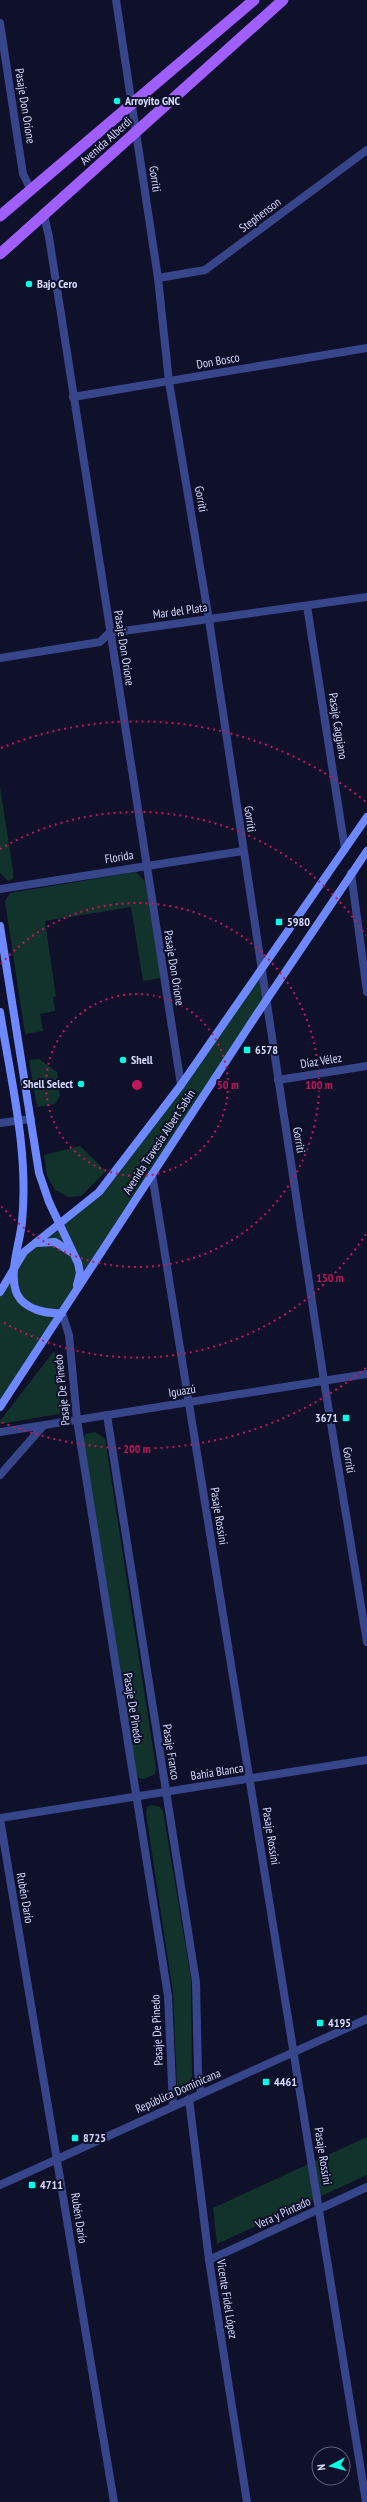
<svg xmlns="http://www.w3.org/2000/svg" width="367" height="2502" font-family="'PT Sans Narrow',sans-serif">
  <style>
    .green { fill: #11332b }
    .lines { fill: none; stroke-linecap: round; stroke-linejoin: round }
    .minor { stroke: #37468b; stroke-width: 8 }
    .secondary { stroke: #6e89ff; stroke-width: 8 }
    .primary { stroke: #a15eff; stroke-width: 11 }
    .ring { fill: none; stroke: #c2185b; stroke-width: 2; stroke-dasharray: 2 4 }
    .poi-dot { fill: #03ffe3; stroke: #0f1029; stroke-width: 1.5 }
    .labels { text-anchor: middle; stroke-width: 4; stroke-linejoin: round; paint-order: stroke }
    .poi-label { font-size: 12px; font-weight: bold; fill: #d7dbff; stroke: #0f1029; text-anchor: start }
    .street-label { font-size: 12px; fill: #d7dbff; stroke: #0f1029 }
    .centre { fill: #c2185b; stroke: #0f1029; stroke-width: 2 }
    .ring-label { font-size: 12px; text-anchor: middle; font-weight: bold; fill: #c2185b; stroke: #0f1029; stroke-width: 4; stroke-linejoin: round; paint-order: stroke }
  </style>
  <rect width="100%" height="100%" fill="#0f1029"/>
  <g class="green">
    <polygon points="0,787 13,870 13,879 8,881 0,873"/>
    <polygon points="136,872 145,881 161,978 143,981 131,907 45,921 56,997 53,997 55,1011 40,1014 43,1031 25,1034 5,901 10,893"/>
    <polygon points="261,970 266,1000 0,1407 0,1292 16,1262 99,1192"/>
    <polygon points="39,1059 57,1072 60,1096 55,1104 37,1107 29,1060"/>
    <polygon points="80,1146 106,1171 81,1196 69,1197 55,1190 47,1176 44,1155"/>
    <polygon points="54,1351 70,1412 0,1424 0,1421"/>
    <polygon points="95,1432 105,1439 156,1768 155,1774 144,1779 139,1778 135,1772 83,1438 86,1434"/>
    <polygon points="151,1805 160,1807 163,1811 191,1979 192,2076 188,2088 184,2093 179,2093 177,2089 173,1993 146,1813 147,1807"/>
    <polygon points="367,2137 367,2175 217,2244 213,2208"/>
  </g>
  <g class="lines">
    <g class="minor">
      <polyline points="116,0 158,278 169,382 209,620 324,1381 367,1642"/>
      <polyline points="0,23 23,174 31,190"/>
      <polyline points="44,215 49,237 181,1085"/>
      <polyline points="158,278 205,270 367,150"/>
      <polyline points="73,397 367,348"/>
      <polyline points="307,606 345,849"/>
      <polyline points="0,658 100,642 109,633 367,597"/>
      <polyline points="351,873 367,992"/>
      <polyline points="0,889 243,851"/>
      <polyline points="278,1080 367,1066"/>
      <polyline points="0,1123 31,1119"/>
      <polyline points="152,1174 366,2502"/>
      <polyline points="62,1313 69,1335 77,1420 168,1996 173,2106"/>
      <polyline points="107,1415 196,1982 198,2072 201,2093"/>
      <polyline points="0,1432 367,1374"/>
      <polyline points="0,1475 43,1426"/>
      <polyline points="0,1818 367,1760"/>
      <polyline points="0,1819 114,2502"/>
      <polyline points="189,2099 209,2260 247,2502"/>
      <polyline points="0,2185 367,2019"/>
      <polyline points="209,2260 367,2187"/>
    </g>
    <g class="secondary">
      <polyline points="0,926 39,1173 49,1202 78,1263 80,1273 77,1285"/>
      <path d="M0,1012C11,1081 29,1152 22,1222C20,1243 8,1273 17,1294C25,1310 47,1314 62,1313"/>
      <polyline points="36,1243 55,1242 71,1252"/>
      <polyline points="0,1292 24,1252 99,1192 181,1085 367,817"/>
      <polyline points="0,1407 257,1014 367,851"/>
    </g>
    <g class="primary">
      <polyline points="0,216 254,0"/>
      <polyline points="0,254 283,0"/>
    </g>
  </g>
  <g class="ring">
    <circle cx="137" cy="1085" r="91"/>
    <path d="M1 964A182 182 0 1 1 1 1206"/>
    <path d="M366 1234A273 273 0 0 1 1 1321M0 849A273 273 0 0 1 366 936"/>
    <path d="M366 1368A364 364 0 0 1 1 1422M1 748A364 364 0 0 1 366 802"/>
  </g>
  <g class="poi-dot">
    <circle cx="117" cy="101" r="4"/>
    <circle cx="29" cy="284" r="4"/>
    <rect x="275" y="918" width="8" height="8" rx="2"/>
    <rect x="243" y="1046" width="8" height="8" rx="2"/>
    <circle cx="123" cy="1060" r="4"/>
    <circle cx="81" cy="1084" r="4"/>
    <rect x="342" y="1414" width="8" height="8" rx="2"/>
    <rect x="316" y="2019" width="8" height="8" rx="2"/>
    <rect x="262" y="2078" width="8" height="8" rx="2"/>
    <rect x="71" y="2134" width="8" height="8" rx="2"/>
    <rect x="28" y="2181" width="8" height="8" rx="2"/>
  </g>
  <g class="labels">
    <g class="poi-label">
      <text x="125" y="105">Arroyito GNC</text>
      <text x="37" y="288">Bajo Cero</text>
      <text x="287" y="926">5980</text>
      <text x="255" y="1054">6578</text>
      <text x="131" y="1064">Shell</text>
      <text x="73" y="1088" text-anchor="end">Shell Select</text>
      <text x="338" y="1422" text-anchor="end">3671</text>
      <text x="328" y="2027">4195</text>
      <text x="274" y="2086">4461</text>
      <text x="83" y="2142">8725</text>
      <text x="40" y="2189">4711</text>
    </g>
    <g class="street-label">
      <text transform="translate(25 106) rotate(81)" y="4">Pasaje Don Orione</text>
      <text transform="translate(106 141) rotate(-42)" y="4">Avenida Alberdi</text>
      <text transform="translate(155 179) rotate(82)" y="4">Gorriti</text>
      <text transform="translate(260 215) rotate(-37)" y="4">Stephenson</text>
      <text transform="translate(218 361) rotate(-10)" y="4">Don Bosco</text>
      <text transform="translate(201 499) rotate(80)" y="4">Gorriti</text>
      <text transform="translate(180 611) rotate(-8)" y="4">Mar del Plata</text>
      <text transform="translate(124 648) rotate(81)" y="4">Pasaje Don Orione</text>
      <text transform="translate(338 726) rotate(81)" y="4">Pasaje Caggiano</text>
      <text transform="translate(250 819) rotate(82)" y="4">Gorriti</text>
      <text transform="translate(119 857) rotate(-9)" y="4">Florida</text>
      <text transform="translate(174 968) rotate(81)" y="4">Pasaje Don Orione</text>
      <text transform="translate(321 1061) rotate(-9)" y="4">Díaz Vélez</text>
      <text transform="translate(299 1140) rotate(81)" y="4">Gorriti</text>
      <text transform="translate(159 1142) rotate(-57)" y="4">Avenida Travesía Albert Sabin</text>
      <text transform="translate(62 1390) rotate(-96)" y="4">Pasaje De Pinedo</text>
      <text transform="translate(182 1391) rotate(-9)" y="4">Iguazú</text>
      <text transform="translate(349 1460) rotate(81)" y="4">Gorriti</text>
      <text transform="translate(219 1516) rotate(81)" y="4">Pasaje Rossini</text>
      <text transform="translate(133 1708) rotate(81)" y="4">Pasaje De Pinedo</text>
      <text transform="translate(171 1752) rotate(81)" y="4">Pasaje Franco</text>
      <text transform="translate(217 1772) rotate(-9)" y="4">Bahía Blanca</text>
      <text transform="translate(271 1836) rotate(81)" y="4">Pasaje Rossini</text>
      <text transform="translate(25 1898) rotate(80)" y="4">Rubén Darío</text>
      <text transform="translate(157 2030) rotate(-93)" y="4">Pasaje De Pinedo</text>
      <text transform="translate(178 2091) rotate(-24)" y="4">República Dominicana</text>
      <text transform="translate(323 2156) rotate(81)" y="4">Pasaje Rossini</text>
      <text transform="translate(283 2213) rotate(-25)" y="4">Vera y Pintado</text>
      <text transform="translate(79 2218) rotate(81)" y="4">Rubén Darío</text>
      <text transform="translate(227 2299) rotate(81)" y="4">Vicente Fidel López</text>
    </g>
  </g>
  <circle cx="137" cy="1085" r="6" class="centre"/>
  <g class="ring-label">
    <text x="228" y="1089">50 m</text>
    <text x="319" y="1089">100 m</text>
    <text x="330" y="1282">150 m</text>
    <text x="137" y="1453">200 m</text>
  </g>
  <g transform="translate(331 2466) rotate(263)"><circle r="19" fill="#0f1029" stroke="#5f617f"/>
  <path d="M0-3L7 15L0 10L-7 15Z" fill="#03ffe3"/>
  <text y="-6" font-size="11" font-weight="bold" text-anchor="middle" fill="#d7dbff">N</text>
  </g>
</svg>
